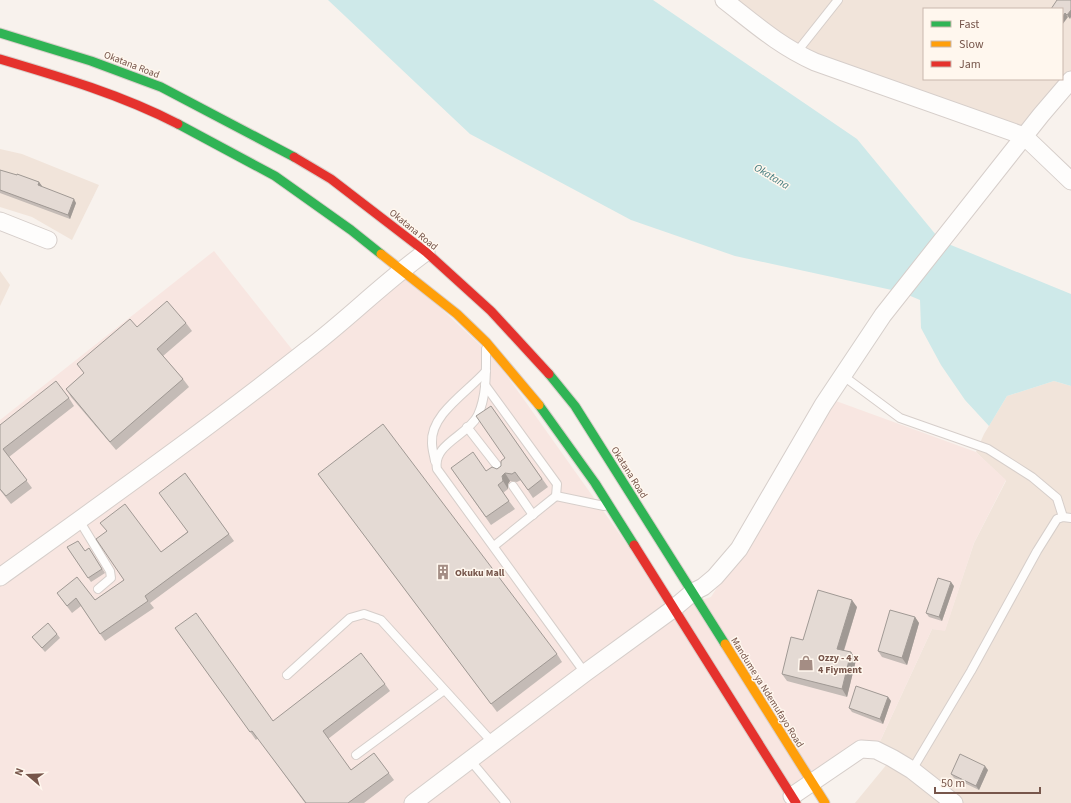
<svg xmlns="http://www.w3.org/2000/svg" width="1071" height="803" font-family="'Source Sans 3',sans-serif">
  <style>
    .residential { fill: #f1e4da; fill-rule: evenodd }
    .commercial { fill: #f8e6e1 }
    .water { fill: #cee9e9 }
    .lines { fill: none; stroke-linecap: round; stroke-linejoin: round }
    .lane-casing { stroke: #d6ceca; stroke-width: 10 }
    .street-casing { stroke: #d6ceca; stroke-width: 19 }
    .fast-casing { stroke: #d9cfca; stroke-width: 11 }
    .slow-casing { stroke: #d9cfca; stroke-width: 11 }
    .jam-casing { stroke: #d9cfca; stroke-width: 11 }
    .lane { stroke: #fefdfc; stroke-width: 8 }
    .street { stroke: #fefdfc; stroke-width: 17 }
    .fast { stroke: #30b455; stroke-width: 9 }
    .slow { stroke: #ff9f0a; stroke-width: 9 }
    .jam { stroke: #e5322d; stroke-width: 9 }
    .wall { fill: #c4bbb6 }
    .shaded-wall { fill: #a09994 }
    .building { fill: #e4dad4; stroke: #a09994 }
    .labels { text-anchor: middle; stroke-width: 3; stroke-linejoin: round; paint-order: stroke }
    .street-label { font-size: 10px; fill: #77564b; stroke: #fff7ee }
    .poi-label { font-size: 10px; font-weight: bold; fill: #77564b; stroke: #fff7ee; text-anchor: start }
    .water-label { font-size: 11px; font-style: italic; fill: #3f797c; stroke: #fff7ee }
  </style>
  <rect width="100%" height="100%" fill="#f8f2ed"/>
  <g class="residential">
    <path d="M724,0H1071V81L1024,136L815,62ZM924,9H1062V79H924Z"/>
    <polygon points="0,149 22,154 99,185 72,240 32,217 0,207"/>
    <polygon points="0,271 10,285 0,306"/>
    <polygon points="1054,381 1071,386 1071,803 855,803 892,758 876,750 932,629 945,630 974,543 1006,481 976,452 984,434 1007,396"/>
  </g>
  <polygon class="commercial" points="214,251 298,357 402,272 495,359 673,609 711,597 836,401 976,452 1006,480 974,543 945,631 932,629 876,750 860,749 796,803 0,803 0,420"/>
  <polygon class="water" points="328,0 653,0 857,139 941,241 1071,294 1071,386 1054,381 1007,396 989,426 965,400 941,365 921,328 920,300 901,292 735,256 631,220 470,134"/>
  <g class="lines">
    <defs>
      <g id="lane">
        <polyline points="796,53 838,0"/>
        <path d="M486,349C486,371 487,395 478,415C469,435 432,444 437,469L585,673"/>
        <polyline points="842,375 900,418 988,449 1032,477 1057,498 1063,517"/>
        <polyline points="485,385 557,484 556,496 494,546"/>
        <polyline points="467,427 502,472"/>
        <path d="M435,461C434,455 432,449 432,443C430,414 469,391 486,371"/>
        <polyline points="513,486 533,515"/>
        <polyline points="556,496 604,506"/>
        <polyline points="79,520 110,571 111,578 98,589"/>
        <polyline points="287,675 350,618 364,614 381,620 493,743"/>
        <polyline points="356,755 443,691"/>
        <polyline points="470,760 506,803"/>
        <polyline points="912,770 971,671 1037,551 1057,519 1063,517 1071,518"/>
      </g>
      <g id="street">
        <path d="M724,0C755,24 779,46 815,62L1024,136L1071,181"/>
        <polyline points="0,221 48,240"/>
        <path d="M0,577C103,503 207,429 307,350C348,319 384,282 426,252"/>
        <polyline points="792,796 861,749 876,750 892,758 912,770 954,803"/>
        <polyline points="413,803 585,673 673,609 693,592 703,587 715,577 739,549 823,405 883,315 1041,115 1071,80"/>
      </g>
      <g id="fast">
        <polyline points="0,33 91,61 161,87 294,157"/>
        <polyline points="178,124 275,176 351,230 381,254"/>
        <polyline points="549,374 575,406 725,644"/>
        <polyline points="539,405 595,483 634,545"/>
      </g>
      <g id="slow">
        <polyline points="381,254 457,314 486,342 539,405"/>
        <polyline points="725,644 825,803"/>
      </g>
      <g id="jam">
        <path d="M0,59C61,77 122,95 178,124"/>
        <polyline points="294,157 331,179 426,252 491,311 549,374"/>
        <polyline points="634,545 796,803"/>
      </g>
    </defs>
    <use href="#lane" class="lane-casing"/>
    <use href="#street" class="street-casing"/>
    <use href="#fast" class="fast-casing"/>
    <use href="#slow" class="slow-casing"/>
    <use href="#jam" class="jam-casing"/>
    <use href="#lane" class="lane"/>
    <use href="#street" class="street"/>
    <use href="#fast" class="fast"/>
    <use href="#slow" class="slow"/>
    <use href="#jam" class="jam"/>
  </g>
  <g class="wall">
    <polygon points="0,170 39,182 42,187 76,203 70,219 0,193"/>
    <polygon points="186,323 192,331 163,356 183,379 189,387 116,450 71,397 66,389 84,373 77,364 137,327"/>
    <polygon points="69,398 74,406 9,457 32,488 11,504 0,490 0,425"/>
    <polygon points="491,406 548,487 533,498 521,480 517,482 510,481 508,484 508,489 503,493 515,509 491,525 451,468 486,471 497,469 501,466 505,458"/>
    <polygon points="185,473 234,541 150,603 154,608 105,641 81,606 72,613 57,593 95,600 124,580 106,531 161,552 187,532"/>
    <polygon points="318,474 557,654 562,662 497,712"/>
    <polygon points="67,547 85,551 89,548 105,573 91,582"/>
    <polygon points="954,586 942,621 929,617 926,613"/>
    <polygon points="857,607 844,651 851,652 856,660 847,697 787,681 782,674 803,640"/>
    <polygon points="915,617 919,623 907,665 882,657 878,651"/>
    <polygon points="175,628 273,721 385,684 390,691 328,739 351,770 374,753 394,780 364,803 305,803 258,738 256,740"/>
    <polygon points="57,634 60,638 45,652 32,637"/>
    <polygon points="888,697 891,701 883,724 852,712 849,708"/>
    <polygon points="988,770 979,790 954,778 951,774"/>
  </g>
  <g class="shaded-wall">
    <polygon points="1071,10 1071,17 1070,19 1067,15"/>
    <polygon points="1065,13 1068,17 1062,25 1062,17"/>
    <polygon points="39,182 42,186 41,189 38,185"/>
    <polygon points="74,199 76,203 70,219 68,215"/>
    <polygon points="505,473 510,481 508,484 508,489 503,481 502,476"/>
    <polygon points="951,582 954,586 942,621 939,617"/>
    <polygon points="852,600 857,607 842,656 837,649"/>
    <polygon points="915,617 919,623 907,665 902,658"/>
    <polygon points="851,652 856,660 847,697 842,689"/>
    <polygon points="888,697 891,701 883,724 880,719"/>
    <polygon points="985,766 988,770 979,790 976,786"/>
  </g>
  <g class="building">
    <polygon points="1057,0 1071,0 1071,10 1067,15 1065,13 1062,17 1062,9 1051,9"/>
    <polygon points="0,170 17,175 17,174 39,182 38,185 74,199 68,215 0,190"/>
    <polygon points="167,301 186,323 157,349 183,379 110,442 66,389 84,373 77,364 130,319 137,327"/>
    <polygon points="56,381 69,398 3,449 27,480 6,496 0,489 0,425"/>
    <polygon points="491,406 542,479 528,490 515,472 512,474 505,473 502,476 503,481 498,485 509,501 486,517 451,468 473,452 486,471 492,467 497,469 501,466 501,461 505,458 476,416"/>
    <polygon points="383,424 557,654 491,704 318,474"/>
    <polygon points="185,473 229,534 145,596 148,601 100,634 76,598 67,606 57,593 77,577 95,600 124,580 96,539 107,531 100,523 125,504 161,552 188,532 159,493"/>
    <polygon points="78,541 85,551 89,548 102,569 88,578 67,547"/>
    <polygon points="938,578 951,582 939,617 926,613"/>
    <polygon points="818,590 852,600 837,649 851,652 842,689 782,674 791,637 803,640"/>
    <polygon points="890,610 915,617 902,658 878,651"/>
    <polygon points="196,613 273,721 361,653 385,684 323,731 351,770 374,753 389,773 348,803 306,803 252,731 250,732 175,628"/>
    <polygon points="48,623 57,634 42,648 32,637"/>
    <polygon points="856,686 888,697 880,719 849,708"/>
    <polygon points="960,754 985,766 976,786 951,774"/>
  </g>
  <defs>
    <symbol id="building-bare" viewBox="-9 -9 18 18"><path d="M-4-6H4V6H1V3H-1V6H-4ZM-2.5-4.3h1.7v1.8h-1.7ZM.8-4.3h1.7v1.8H.8ZM-2.5-1h1.7V.8h-1.7ZM.8-1h1.7V.8H.8Z" fill="#a48d84" stroke="#fff7ee" stroke-width="2.5" paint-order="stroke"/></symbol>
    <symbol id="shop-bare" viewBox="-9 -9 18 18"><path d="M-5-2.5h2.3a2.7 3.5 0 0 1 5.4 0H5L5.5 6h-11ZM-1.5-2.5h3a1.5 2.3 0 0 0-3 0Z" fill="#a48d84" stroke="#fff7ee" stroke-width="2.5" paint-order="stroke"/></symbol>
  </defs>
  <g fill-rule="evenodd">
    <use href="#building-bare" x="432" y="561" width="22" height="22"/>
    <use href="#shop-bare" x="795" y="652" width="22" height="22"/>
  </g>
  <g class="labels">
    <g class="street-label">
      <text transform="translate(132 64) rotate(21)" y="4">Okatana Road</text>
      <text transform="translate(414 229) rotate(39)" y="4">Okatana Road</text>
      <text transform="translate(630 472) rotate(58)" y="4">Okatana Road</text>
      <text transform="translate(768 692) rotate(58)" y="4">Mandume ya Ndemufayo Road</text>
    </g>
    <g class="poi-label">
      <text x="455" y="576">Okuku Mall</text>
      <text x="818" y="661">Ozzy - 4 x<tspan x="818" dy="12">4 Fiyment</tspan></text>
    </g>
    <g class="water-label">
      <text transform="translate(772 176) rotate(31)" y="4">Okatana</text>
    </g>
  </g>
  <rect x="923" y="8" width="140" height="72" fill="#fff7ee" stroke="#c9b7ad"/>
  <rect x="931" y="21" width="20" height="6" fill="#30b455" stroke="#c9b7ad"/>
  <text x="959" y="28" font-size="12" fill="#77564b">Fast</text>
  <rect x="931" y="41" width="20" height="6" fill="#ff9f0a" stroke="#c9b7ad"/>
  <text x="959" y="48" font-size="12" fill="#77564b">Slow</text>
  <rect x="931" y="61" width="20" height="6" fill="#e5322d" stroke="#c9b7ad"/>
  <text x="959" y="68" font-size="12" fill="#77564b">Jam</text>
  <g transform="translate(28 775) rotate(289)" stroke="#fff7ee" stroke-width="3" paint-order="stroke">
  <path d="M0-3L7 15L0 10L-7 15Z" fill="#77564b"/>
  <text y="-6" font-size="11" font-weight="bold" text-anchor="middle" fill="#77564b">N</text>
  </g>
  <path d="M935 787v6h105v-6" fill="none" stroke="#77564b" stroke-width="2"/>
  <text x="941" y="787" font-size="12" fill="#77564b" stroke="#fff7ee" stroke-width="3" paint-order="stroke">50 m</text>
</svg>
